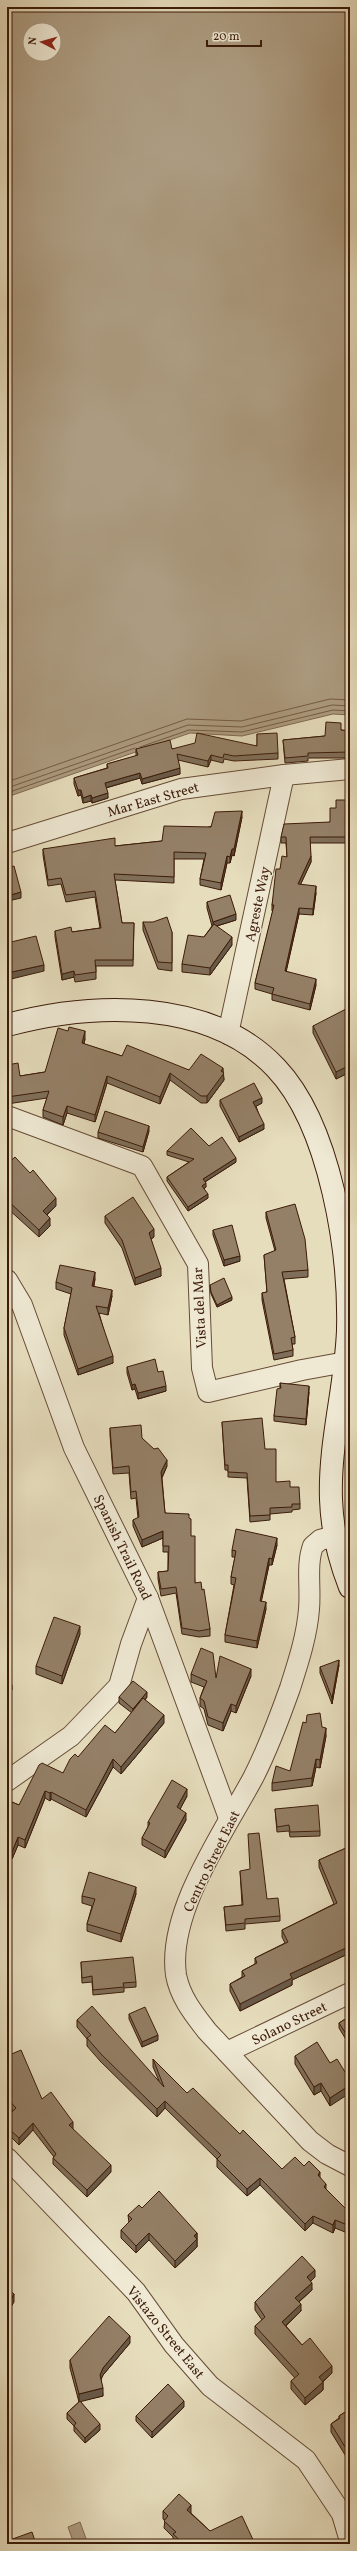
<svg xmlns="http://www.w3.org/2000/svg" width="357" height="2551" font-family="Vollkorn,serif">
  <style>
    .water { fill: #ac9b80; stroke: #7f6850; fill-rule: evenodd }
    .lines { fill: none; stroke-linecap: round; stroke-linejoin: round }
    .shore { stroke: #745b44; stroke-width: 1 }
    .street-casing { stroke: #664c36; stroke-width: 22 }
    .secondary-casing { stroke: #3c1b09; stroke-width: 24 }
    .street { stroke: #efe9d4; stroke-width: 20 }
    .secondary { stroke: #efe9d4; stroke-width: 22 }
    .wall { fill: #7f6e59; stroke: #3c1b09 }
    .shaded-wall { fill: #685a48; stroke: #3c1b09 }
    .building { fill: #948067; stroke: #3c1b09 }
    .labels { text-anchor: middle; stroke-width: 3; stroke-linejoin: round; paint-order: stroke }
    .street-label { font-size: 14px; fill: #3c1b09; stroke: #efe9d4 }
  </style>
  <rect width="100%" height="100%" fill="#e6ddbd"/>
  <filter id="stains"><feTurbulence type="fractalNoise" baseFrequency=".005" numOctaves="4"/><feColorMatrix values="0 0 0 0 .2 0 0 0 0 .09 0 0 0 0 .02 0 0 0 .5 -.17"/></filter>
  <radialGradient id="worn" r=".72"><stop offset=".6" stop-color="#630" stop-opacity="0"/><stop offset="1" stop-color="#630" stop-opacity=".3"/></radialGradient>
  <g class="water">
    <path d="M7,7H350V715L333,714L242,736L190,733L7,797ZM30,30H54V54H30Z"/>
    <polygon points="80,2522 88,2544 74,2544 68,2527"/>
  </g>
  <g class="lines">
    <g class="shore">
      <polyline points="140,747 189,730 242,732 333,710 350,711"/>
      <polyline points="7,782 187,719 241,721 330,699 350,700"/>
      <polyline points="7,788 188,725 242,727 332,705 350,706"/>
      <polyline points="7,793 135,748"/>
    </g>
    <defs>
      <g id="street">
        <polyline points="7,843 181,789 284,775 350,769"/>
        <polyline points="228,1034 284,775"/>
        <polyline points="10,1117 142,1166 198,1264 202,1368 208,1392 302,1370 346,1362"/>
        <polyline points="7,1280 22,1305 74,1448 148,1598 229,1818"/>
        <path d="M335,1536L320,1540L313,1546C306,1565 311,1588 309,1609C307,1636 298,1663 290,1688C279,1719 268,1749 253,1778C224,1832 167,1912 176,1975C180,1997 194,2014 207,2031L310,2141L327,2154L350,2166"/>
        <polyline points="7,1781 71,1736 119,1686 131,1644 148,1598"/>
        <polyline points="227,2052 350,1993"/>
        <polyline points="7,2158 136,2292 174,2345 210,2386 306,2460 342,2514 350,2541"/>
      </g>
      <path id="secondary" d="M7,1025C93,1002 210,998 276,1068C331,1126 350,1253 348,1330C346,1387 329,1442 331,1499C332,1530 339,1559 350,1587"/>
    </defs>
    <use href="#street" class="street-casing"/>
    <use href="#secondary" class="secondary-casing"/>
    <use href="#street" class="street"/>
    <use href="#secondary" class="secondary"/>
  </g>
  <g class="wall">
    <polygon points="341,730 350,731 350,758 308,758 308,761 285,763 283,740 325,736"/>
    <polygon points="257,734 278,753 278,759 234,761 224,759 223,763 211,760 208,767 178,760 180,774 142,784 140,778 106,788 108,798 92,803 91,801 83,803 81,795 78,796 74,784 74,778 107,768 107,764 136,756 136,749 172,749 257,746"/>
    <polygon points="350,800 350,843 310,843 311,862 300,885 316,893 313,915 299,914 286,971 316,985 310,1010 272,1000 272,994 255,989 255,983 273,911 272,911 272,905 280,869 287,857 286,843 281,843 281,837 330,822 336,808"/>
    <polygon points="242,817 234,856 232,855 230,863 227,863 221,890 200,885 200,879 204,859 174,859 174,883 115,880 122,923 134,923 133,966 96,966 96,979 75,982 74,977 62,980 55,937 55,931 72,932 100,928 95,897 66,902 61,884 48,886 43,855 43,849 115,846 162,841"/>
    <polygon points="207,902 236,920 217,926 232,945 210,975 182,972 182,964 204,937 212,926 207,908"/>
    <polygon points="143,922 172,932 172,971 158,969 143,930"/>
    <polygon points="350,1017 350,1103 346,1074 336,1079 313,1033 313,1026"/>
    <polygon points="85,1039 84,1044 122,1056 189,1070 223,1072 224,1080 207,1103 201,1103 170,1080 160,1104 107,1083 95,1122 67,1113 63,1125 43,1117 43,1110 47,1098 7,1104 7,1065 20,1076 45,1072"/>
    <polygon points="220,1100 262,1103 256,1106 264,1129 239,1142 220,1106"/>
    <polygon points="149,1131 143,1152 98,1138 98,1132"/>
    <polygon points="209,1146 236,1162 205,1182 206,1187 204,1189 208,1198 188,1211 167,1181 167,1177 189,1162 167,1155 167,1151"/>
    <polygon points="7,1164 56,1206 47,1215 50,1226 39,1237 7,1208"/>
    <polygon points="266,1212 308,1270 308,1277 284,1279 295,1337 295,1344 292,1344 293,1350 293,1356 274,1360 262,1300 262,1293 267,1292 264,1255 275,1251 266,1218"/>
    <polygon points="105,1216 154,1237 151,1239 161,1276 135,1285 122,1248 105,1223"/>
    <polygon points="213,1230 240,1261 224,1266 213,1235"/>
    <polygon points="95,1279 94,1286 112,1296 108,1315 99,1313 113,1363 78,1375 64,1335 64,1328 71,1294 56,1289 56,1282"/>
    <polygon points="210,1285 232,1300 217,1307 211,1294"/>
    <polygon points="127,1367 158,1372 166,1391 138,1399 135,1389 132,1390 127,1373"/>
    <polygon points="280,1383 309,1392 306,1425 274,1421 274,1416 280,1388"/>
    <polygon points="222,1422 265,1449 276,1482 290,1487 300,1504 300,1509 292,1510 292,1512 270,1514 270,1520 250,1522 247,1478 228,1477 228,1470 225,1470"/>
    <polygon points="110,1428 142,1438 167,1466 162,1478 165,1513 189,1518 195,1583 202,1590 210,1629 210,1636 199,1637 182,1634 176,1593 161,1596 158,1579 158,1572 168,1571 168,1552 163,1552 163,1538 142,1547 133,1526 133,1520 138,1518 136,1498 131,1499 129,1473 113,1474 110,1435"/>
    <polygon points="277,1545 272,1565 269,1565 261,1601 266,1609 257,1648 225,1642 225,1635 234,1585 231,1584 231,1577 235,1557 232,1557 232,1550"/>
    <polygon points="80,1634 62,1684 36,1674 36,1666"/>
    <polygon points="339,1665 332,1704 320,1673 320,1667"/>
    <polygon points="191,1674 216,1678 251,1676 236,1713 231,1711 223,1731 208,1725 204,1709 200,1706 200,1698 204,1687 191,1682"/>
    <polygon points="119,1697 147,1697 145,1700 164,1723 121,1774 113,1767 86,1817 51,1799 50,1801 45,1798 25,1848 18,1845 12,1859 7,1857 7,1800 19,1805 63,1773 78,1757 115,1733 132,1713 119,1703"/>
    <polygon points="322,1727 326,1736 320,1768 316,1767 312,1786 272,1791 272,1783 290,1771"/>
    <polygon points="187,1796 180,1809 186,1820 165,1858 142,1845 142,1838 148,1827 148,1822"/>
    <polygon points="275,1809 320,1831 320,1836 290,1837 289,1831 277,1832"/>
    <polygon points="346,1848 350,1953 292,1980 292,1985 240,2011 230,1991 230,1984 242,1977 242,1971 255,1964 255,1958 285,1943 282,1937 282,1930 334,1904 319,1867 319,1860"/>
    <polygon points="240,1871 267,1899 280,1916 280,1921 245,1924 245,1929 226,1931 224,1907 242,1905"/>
    <polygon points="136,1894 121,1942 87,1931 87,1924 92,1906 82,1903 82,1896"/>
    <polygon points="81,1962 136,1982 136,1987 124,1988 124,1992 93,1995 92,1982 82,1983"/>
    <polygon points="129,2014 158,2040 142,2047 129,2019"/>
    <polygon points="350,2016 350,2046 339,2028 339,2023"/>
    <polygon points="77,2020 159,2081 153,2067 153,2059 187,2093 240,2134 282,2169 304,2166 320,2178 326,2190 348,2211 350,2206 350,2234 335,2228 333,2233 313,2223 305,2231 260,2185 247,2196 217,2167 217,2159 165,2108 157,2117 101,2062 87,2046 87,2039 77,2027"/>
    <polygon points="7,2056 42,2099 73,2129 111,2172 87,2197 53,2164 53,2158 54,2157 33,2130 19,2145 7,2133 7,2117 13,2111 7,2104"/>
    <polygon points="295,2056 330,2063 330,2106 321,2091 314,2095 295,2064"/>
    <polygon points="142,2208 197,2233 197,2247 175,2268 149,2240 136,2253 121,2238 121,2230 129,2223 128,2215"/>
    <polygon points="315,2277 310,2281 312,2290 299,2302 301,2311 286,2326 302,2345 332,2373 323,2382 323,2390 305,2405 291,2389 291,2381 295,2378 255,2334 255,2326 262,2320 255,2310 255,2302"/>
    <polygon points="130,2343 103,2375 101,2379 103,2396 80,2401 100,2430 85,2443 74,2431 74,2426 67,2419 67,2413 80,2401 79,2402 70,2368 70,2360"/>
    <polygon points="184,2407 152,2438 136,2421 136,2416"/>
    <polygon points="350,2409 350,2463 331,2432 331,2424 339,2418 339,2416"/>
    <polygon points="163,2511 191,2513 210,2531 255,2544 176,2544 173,2542 173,2537 164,2528 165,2520 163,2519"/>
  </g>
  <g class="shaded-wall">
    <polygon points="211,755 211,760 208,767 208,761"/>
    <polygon points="180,768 180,774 142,784 142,779"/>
    <polygon points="140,773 140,778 105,788 105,783"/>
    <polygon points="78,790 81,790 81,795 78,796"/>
    <polygon points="108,793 108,798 92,803 92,798"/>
    <polygon points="91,795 91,801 83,803 83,798"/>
    <polygon points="242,811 242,817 234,856 234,849"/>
    <polygon points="7,825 9,825 9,830 7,831"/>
    <polygon points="232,849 232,855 230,863 230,857"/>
    <polygon points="227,856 227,863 221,890 221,883"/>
    <polygon points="311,856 311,862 298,890 298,884"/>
    <polygon points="316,886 316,893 313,915 313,909"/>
    <polygon points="21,892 21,898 8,901 8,905 7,905 7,896"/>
    <polygon points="299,908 299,914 285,977 285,971"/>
    <polygon points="236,914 236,920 213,927 213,922"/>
    <polygon points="232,937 232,945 210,975 210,968"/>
    <polygon points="44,965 44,971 7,980 7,973"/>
    <polygon points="74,971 74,977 62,980 62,974"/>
    <polygon points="316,979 316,985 310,1010 310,1004"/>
    <polygon points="85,1031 85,1039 82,1050 82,1043"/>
    <polygon points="346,1067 346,1074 336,1079 336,1072"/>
    <polygon points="223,1068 224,1080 207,1103 207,1096"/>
    <polygon points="170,1073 170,1080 160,1104 160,1097"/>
    <polygon points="107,1076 107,1083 95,1122 95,1115"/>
    <polygon points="262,1098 262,1103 253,1108 253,1102"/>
    <polygon points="67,1106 67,1113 63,1125 63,1117"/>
    <polygon points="264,1124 264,1129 239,1142 239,1137"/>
    <polygon points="149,1126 149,1131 143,1152 143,1147"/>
    <polygon points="236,1158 236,1162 203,1183 203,1179"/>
    <polygon points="206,1183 206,1187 202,1190 202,1186"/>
    <polygon points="208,1194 208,1198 188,1211 188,1207"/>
    <polygon points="56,1198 56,1206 43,1218 43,1211"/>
    <polygon points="50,1218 50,1226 39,1237 39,1230"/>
    <polygon points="154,1229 154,1237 149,1240 149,1233"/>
    <polygon points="240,1256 240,1261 224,1266 224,1260"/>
    <polygon points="161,1268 161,1276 135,1285 135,1278"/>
    <polygon points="95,1272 95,1279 92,1292 92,1286"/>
    <polygon points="112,1290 112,1296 108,1315 108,1308"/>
    <polygon points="232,1297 232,1300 217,1307 217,1305"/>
    <polygon points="113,1356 113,1363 78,1375 78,1369"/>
    <polygon points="135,1384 135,1389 132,1390 132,1385"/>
    <polygon points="166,1386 166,1391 138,1399 138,1393"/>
    <polygon points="309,1386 309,1392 306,1425 306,1419"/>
    <polygon points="167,1460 167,1466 161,1479 161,1472"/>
    <polygon points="163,1531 163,1538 142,1547 142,1540"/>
    <polygon points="277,1538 277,1545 272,1565 272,1559"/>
    <polygon points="269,1558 269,1565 260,1608 260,1601"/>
    <polygon points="266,1602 266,1609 257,1648 257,1641"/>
    <polygon points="80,1626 80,1634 62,1684 62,1676"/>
    <polygon points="339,1660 339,1665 332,1704 332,1698"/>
    <polygon points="251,1669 251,1676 236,1713 236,1706"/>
    <polygon points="12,1685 12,1690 9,1693 9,1696 7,1697 7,1689"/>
    <polygon points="147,1692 147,1697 133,1714 133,1709"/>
    <polygon points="231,1704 231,1711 223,1731 223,1723"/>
    <polygon points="164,1715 164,1723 121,1774 121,1767"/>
    <polygon points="326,1728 326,1736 320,1768 320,1760"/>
    <polygon points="113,1759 113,1767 86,1817 86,1810"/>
    <polygon points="316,1759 316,1767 312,1786 312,1778"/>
    <polygon points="187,1789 187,1796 177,1815 177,1807"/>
    <polygon points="45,1791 45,1798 25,1848 25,1840"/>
    <polygon points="51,1792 51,1799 50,1801 50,1793"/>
    <polygon points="186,1813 186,1820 165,1858 165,1851"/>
    <polygon points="18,1837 18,1845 12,1859 12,1852"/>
    <polygon points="136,1887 136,1894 121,1942 121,1934"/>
    <polygon points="350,1946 350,1953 292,1980 292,1985 240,2011 240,2004 290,1974"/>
    <polygon points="158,2035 158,2040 142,2047 142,2042"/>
    <polygon points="321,2083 321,2091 314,2095 314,2087"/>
    <polygon points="350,2085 350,2093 330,2106 330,2098"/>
    <polygon points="165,2101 165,2108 157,2117 157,2109"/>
    <polygon points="73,2122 73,2129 69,2132 69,2125"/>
    <polygon points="33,2123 33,2130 19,2145 19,2138"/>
    <polygon points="111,2165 111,2172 87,2197 87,2190"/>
    <polygon points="320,2172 320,2180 318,2175"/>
    <polygon points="260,2178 260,2185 247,2196 247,2189"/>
    <polygon points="326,2184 326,2192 324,2187"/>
    <polygon points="313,2216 313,2223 305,2231 305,2224"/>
    <polygon points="335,2220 335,2228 333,2233 333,2225"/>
    <polygon points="149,2233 149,2240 136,2253 136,2246"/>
    <polygon points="197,2233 197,2247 175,2268 175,2261"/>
    <polygon points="315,2270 315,2277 307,2285 307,2277"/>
    <polygon points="312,2283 312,2290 295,2305 295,2298"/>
    <polygon points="14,2294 14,2302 7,2314 7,2306"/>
    <polygon points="301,2304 301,2311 282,2329 282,2322"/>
    <polygon points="130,2336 130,2343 103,2375 100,2382 100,2375 103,2368"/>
    <polygon points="332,2366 332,2373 319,2385 319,2377"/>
    <polygon points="323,2382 323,2390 305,2405 305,2398"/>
    <polygon points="103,2388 103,2396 79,2402 79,2394"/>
    <polygon points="184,2401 184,2407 152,2438 152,2432"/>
    <polygon points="100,2424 100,2430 85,2443 85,2438"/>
    <polygon points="191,2505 191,2513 187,2517 187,2510"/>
  </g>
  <g class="building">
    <polygon points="326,722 341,723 341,730 350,731 350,752 308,753 308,756 285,758 283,740 325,736"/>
    <polygon points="197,733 257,746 257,734 277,733 278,753 234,756 224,754 223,758 211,755 208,761 177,754 180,768 142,779 140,773 105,783 108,793 92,798 91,795 83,798 81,790 78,790 74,778 108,768 107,764 138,755 136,749 170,740 172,749 195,743"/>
    <polygon points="336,800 350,800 350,837 310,837 311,856 298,884 316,886 313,909 299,908 285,971 316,979 310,1004 272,994 274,988 255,983 274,905 272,905 276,869 280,869 282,856 287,857 286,837 281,837 284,824 330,822 330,808 336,808"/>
    <polygon points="242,811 234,849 232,849 230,857 227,856 221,883 200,879 206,853 174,852 174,877 114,874 122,923 134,923 133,960 95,960 96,972 75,975 74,971 62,974 55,931 71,927 72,932 101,928 95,891 66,895 61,878 48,880 43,849 115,838 115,846 162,841 164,826 211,827 215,812"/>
    <polygon points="7,816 9,825 7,825"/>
    <polygon points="14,866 21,892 7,896 7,868"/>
    <polygon points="230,895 236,914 213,922 207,902"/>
    <polygon points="167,917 172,932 172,963 158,962 143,922 153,922"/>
    <polygon points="214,924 232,937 210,968 182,964 188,935 204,937"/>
    <polygon points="36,936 44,965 7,973 7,943"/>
    <polygon points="346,1009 350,1017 350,1096 346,1067 336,1072 313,1026"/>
    <polygon points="69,1027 85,1031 82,1043 122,1056 127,1045 189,1070 201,1054 223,1068 221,1071 224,1073 207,1096 201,1096 170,1073 160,1097 107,1076 95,1115 67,1106 63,1117 43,1110 49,1091 7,1097 7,1065 18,1063 20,1076 45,1072 58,1028 68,1031"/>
    <polygon points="254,1083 262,1098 253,1102 264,1124 239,1137 220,1100"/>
    <polygon points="105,1111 149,1126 143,1147 98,1132"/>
    <polygon points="191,1128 209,1146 222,1137 236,1158 203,1179 206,1183 202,1186 208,1194 188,1207 167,1177 194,1159 167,1151"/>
    <polygon points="15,1157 30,1173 33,1170 56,1198 43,1211 50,1218 39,1230 7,1200 7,1164"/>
    <polygon points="133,1197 154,1229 149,1233 161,1268 135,1278 122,1240 105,1216"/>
    <polygon points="295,1204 305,1239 308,1270 282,1272 295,1337 291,1338 293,1350 274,1354 262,1293 267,1292 264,1255 276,1250 266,1212"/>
    <polygon points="232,1225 240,1256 224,1260 213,1230"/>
    <polygon points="60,1265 95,1272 92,1286 112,1290 108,1308 96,1306 113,1356 78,1369 64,1328 72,1288 56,1282"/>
    <polygon points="224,1278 232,1297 217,1305 211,1292 210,1285"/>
    <polygon points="155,1359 158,1372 163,1371 166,1386 138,1393 135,1384 132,1385 127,1367"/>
    <polygon points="280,1383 309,1386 306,1419 274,1416 277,1389 281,1388"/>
    <polygon points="262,1418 265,1449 276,1449 276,1482 290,1481 290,1487 299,1487 300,1504 292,1504 292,1507 270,1508 270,1515 250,1516 247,1473 228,1472 228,1465 225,1465 222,1422"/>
    <polygon points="141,1425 142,1438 154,1449 158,1448 167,1460 161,1472 165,1513 189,1514 189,1518 191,1519 191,1536 195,1536 195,1583 201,1582 202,1590 204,1589 210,1629 199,1631 182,1628 176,1587 161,1589 158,1572 168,1571 169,1546 163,1546 163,1531 142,1540 133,1520 139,1517 136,1491 131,1492 129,1466 113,1468 110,1428"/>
    <polygon points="236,1529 277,1538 272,1559 269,1558 260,1601 266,1602 257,1641 225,1635 236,1578 231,1577 236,1551 232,1550"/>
    <polygon points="54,1617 80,1626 62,1676 36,1666"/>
    <polygon points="201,1648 213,1653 216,1678 220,1656 251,1669 236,1706 231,1704 223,1723 208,1717 204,1701 200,1698 207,1681 191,1674"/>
    <polygon points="339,1660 332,1698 320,1667"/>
    <polygon points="7,1679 12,1685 7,1689"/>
    <polygon points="133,1681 147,1692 133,1709 119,1697"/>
    <polygon points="143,1698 164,1715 121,1767 113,1759 86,1810 51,1792 50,1793 45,1791 25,1840 18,1837 12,1852 7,1850 7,1800 19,1805 39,1765 42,1763 63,1773 70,1759 75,1754 78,1757 105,1725 115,1733"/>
    <polygon points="320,1713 322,1727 326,1728 320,1760 316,1759 312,1778 272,1783 276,1766 290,1771 303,1722 306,1723 307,1715"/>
    <polygon points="172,1780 187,1789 177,1807 186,1813 165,1851 142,1838 150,1823 148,1822"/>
    <polygon points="318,1805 320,1831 290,1832 289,1825 277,1827 275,1809"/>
    <polygon points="259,1833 267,1899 278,1898 280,1916 245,1919 245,1923 226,1925 224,1907 243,1905 240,1871 250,1869 248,1834"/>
    <polygon points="346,1848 350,1857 350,1946 290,1974 292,1978 240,2004 230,1984 245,1976 242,1971 257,1963 255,1958 288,1942 282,1930 337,1903 319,1860"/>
    <polygon points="89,1872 136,1887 121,1934 87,1924 95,1899 82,1896"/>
    <polygon points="133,1957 136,1982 123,1983 124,1987 93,1990 92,1976 82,1978 81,1962"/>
    <polygon points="92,2006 164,2087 153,2059 187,2093 193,2088 240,2134 243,2130 282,2169 295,2157 304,2166 309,2161 320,2172 318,2175 326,2184 324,2187 348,2211 350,2206 350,2226 335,2220 333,2225 313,2216 305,2224 260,2178 247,2189 217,2159 221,2155 165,2101 157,2109 101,2054 87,2038 91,2035 77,2020"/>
    <polygon points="145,2007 158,2035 142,2042 129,2014"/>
    <polygon points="350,2016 350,2040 339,2023"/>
    <polygon points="317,2042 330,2063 337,2059 350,2080 350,2085 330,2098 321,2083 314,2087 295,2056"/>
    <polygon points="21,2050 42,2099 51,2092 73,2122 69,2125 111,2165 87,2190 53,2158 56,2154 33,2123 19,2138 7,2127 7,2117 16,2108 7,2098 7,2056"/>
    <polygon points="159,2191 197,2233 194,2236 197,2239 175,2261 149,2233 136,2246 121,2230 132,2219 128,2215 139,2205 142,2208"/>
    <polygon points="302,2256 315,2270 307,2277 312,2283 295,2298 301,2304 282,2322 302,2345 310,2338 332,2366 319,2377 323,2382 305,2398 291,2381 299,2374 255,2326 265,2317 255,2302"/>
    <polygon points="7,2289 14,2294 7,2306"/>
    <polygon points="109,2316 130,2336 103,2368 100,2375 103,2388 79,2394 70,2360"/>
    <polygon points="168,2384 184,2401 152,2432 136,2416"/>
    <polygon points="80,2401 100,2424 85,2438 74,2426 76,2423 67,2413"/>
    <polygon points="350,2409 350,2455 331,2424 340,2418 339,2416"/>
    <polygon points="179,2494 191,2505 187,2510 210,2531 242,2516 255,2544 184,2544 173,2534 176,2532 164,2521 168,2516 163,2511"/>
    <polygon points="32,2532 36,2544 7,2544 7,2541"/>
  </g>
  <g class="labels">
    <g class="street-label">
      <text transform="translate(153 799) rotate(-16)" y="5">Mar East Street</text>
      <text transform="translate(257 904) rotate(-78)" y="5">Agreste Way</text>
      <text transform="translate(199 1308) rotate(-93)" y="5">Vista del Mar</text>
      <text transform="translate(123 1547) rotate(64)" y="5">Spanish Trail Road</text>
      <text transform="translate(211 1861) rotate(-64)" y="5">Centro Street East</text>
      <text transform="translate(289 2023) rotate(-26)" y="5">Solano Street</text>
      <text transform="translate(166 2332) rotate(51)" y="5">Vistazo Street East</text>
    </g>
  </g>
  <rect width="357" height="2551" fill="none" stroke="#e6ddbd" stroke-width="24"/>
  <rect x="8" y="8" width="341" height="2535" fill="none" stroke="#3c1b09" stroke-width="2"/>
  <rect x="12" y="12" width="333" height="2527" fill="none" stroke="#3c1b09"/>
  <g transform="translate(42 42) rotate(276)"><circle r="19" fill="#efe9d4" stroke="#a79783"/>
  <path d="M0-3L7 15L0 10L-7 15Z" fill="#8f2418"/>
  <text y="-6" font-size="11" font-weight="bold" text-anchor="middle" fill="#3c1b09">N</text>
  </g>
  <path d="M207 40v6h54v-6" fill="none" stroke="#3c1b09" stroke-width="2"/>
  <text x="213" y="40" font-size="12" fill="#3c1b09" stroke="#efe9d4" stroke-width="3" paint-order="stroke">20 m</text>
  <rect width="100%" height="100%" filter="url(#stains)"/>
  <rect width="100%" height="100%" fill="url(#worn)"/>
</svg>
